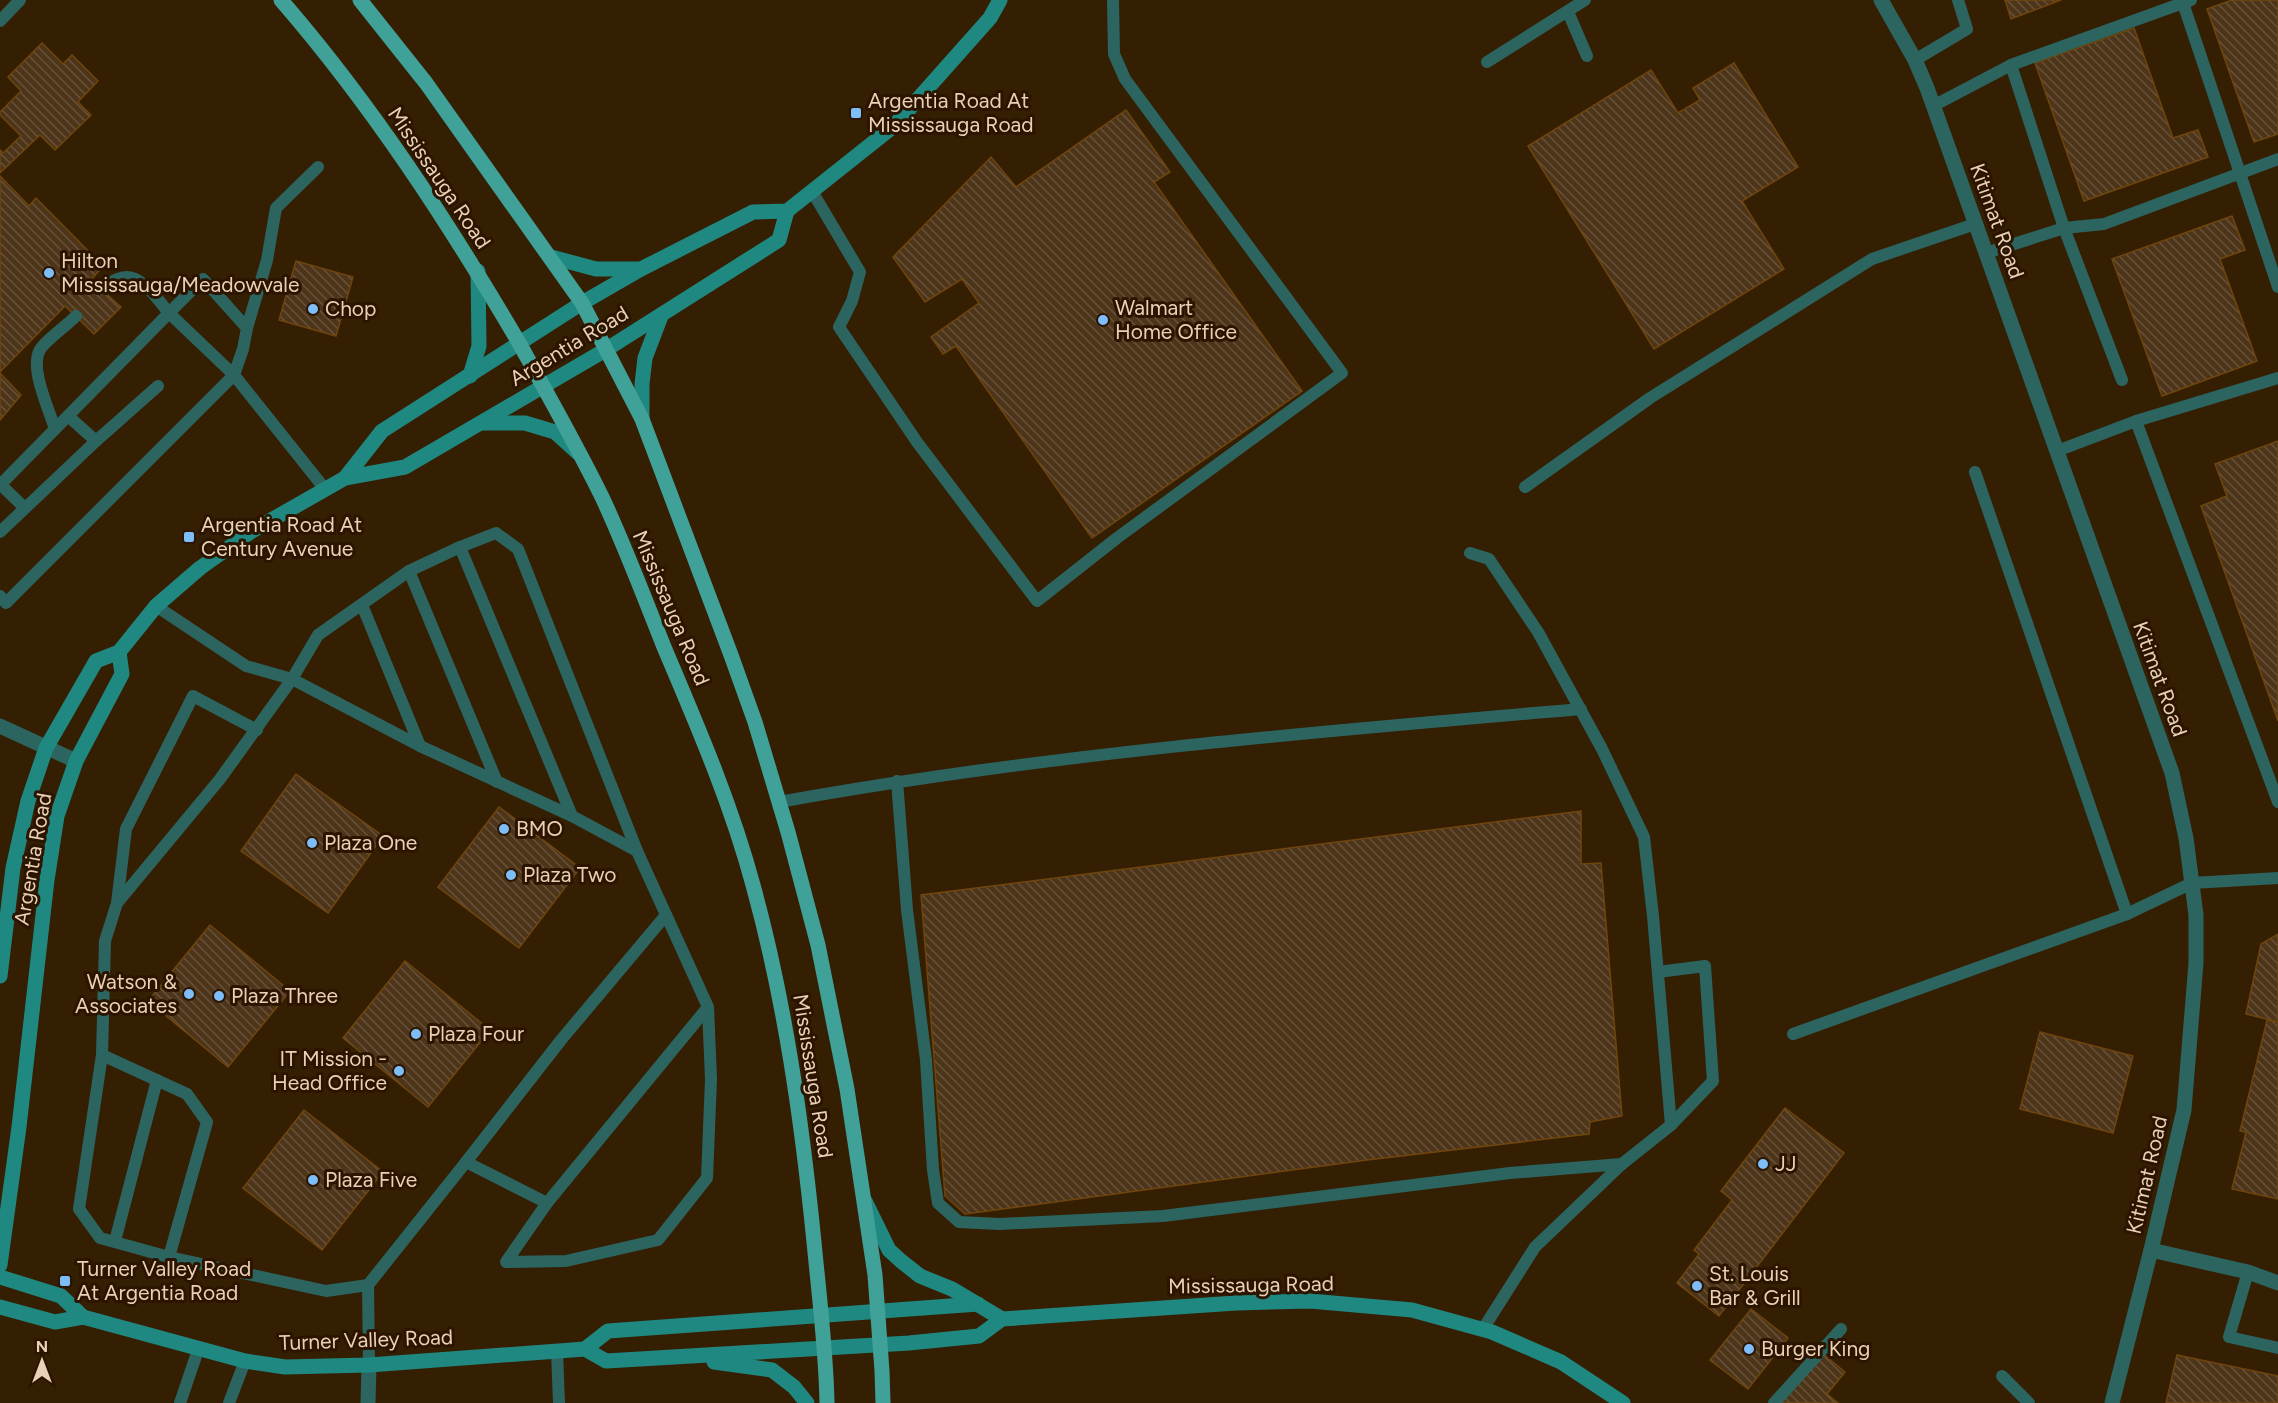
<svg xmlns="http://www.w3.org/2000/svg" width="2278" height="1403" font-family="Figtree,sans-serif">
  <style>
    .building { fill: url(#building-back-hatch); stroke: #70450c; stroke-width: 1.5 }
    .lines { fill: none; stroke-linecap: round; stroke-linejoin: round }
    .lane { stroke: #2c6560; stroke-width: 12 }
    .street { stroke: #2c6560; stroke-width: 15 }
    .secondary { stroke: #1f8981; stroke-width: 15 }
    .primary { stroke: #3fa198; stroke-width: 15 }
    .poi-dot { fill: #7dbef9; stroke: #2b1500; stroke-width: 2 }
    .labels { text-anchor: middle; stroke-width: 6; stroke-linejoin: round; paint-order: stroke }
    .poi-label { font-size: 21px; fill: #e9d0b6; stroke: #2b1500; text-anchor: start }
    .street-label { font-size: 21px; fill: #e9d0b6; stroke: #2b1500 }
  </style>
  <defs>
    <pattern id="building-back-hatch" width="6" height="6" patternUnits="userSpaceOnUse" patternTransform="scale(1.5)"><rect width="6" height="6" fill="#4d351a"/><path d="M-1 5l2 2M0 0l6 6M5-1l2 2" fill="none" stroke="#675139"/></pattern>
  </defs>
  <rect width="100%" height="100%" fill="#351f03"/>
  <g class="building">
    <polygon points="2005,0 2061,0 2011,19"/>
    <polygon points="2232,0 2278,0 2278,134 2254,142 2207,9"/>
    <polygon points="2134,28 2173,138 2198,130 2208,157 2084,201 2035,63"/>
    <polygon points="42,43 63,64 72,55 98,81 78,102 91,115 55,150 40,135 0,173 0,150 3,153 21,136 0,115 0,112 21,91 8,77"/>
    <polygon points="1734,63 1798,167 1742,201 1784,269 1654,349 1528,146 1651,70 1678,113 1700,100 1693,88"/>
    <polygon points="1126,110 1170,172 1154,182 1302,391 1092,538 956,346 943,354 931,337 979,303 962,279 925,302 893,257 991,157 1016,187"/>
    <polygon points="0,176 29,206 36,198 103,266 91,280 121,307 94,334 65,306 0,372"/>
    <polygon points="2232,216 2245,250 2220,259 2257,361 2162,396 2112,259"/>
    <polygon points="296,261 353,277 336,336 279,320"/>
    <polygon points="0,373 21,395 0,420"/>
    <polygon points="2278,441 2278,721 2201,506 2227,496 2215,464"/>
    <polygon points="296,774 383,836 328,913 241,851"/>
    <polygon points="499,807 580,868 519,948 438,887"/>
    <polygon points="1581,811 1581,864 1601,863 1622,1116 1590,1122 1589,1134 1367,1160 965,1214 945,1196 921,895"/>
    <polygon points="210,925 290,991 228,1067 148,1001"/>
    <polygon points="2278,934 2278,1022 2246,1014 2261,944"/>
    <polygon points="405,961 490,1030 428,1107 343,1038"/>
    <polygon points="2267,1020 2278,1022 2278,1199 2232,1189 2246,1132 2240,1131"/>
    <polygon points="2040,1032 2133,1056 2113,1133 2020,1109"/>
    <polygon points="1785,1108 1844,1153 1719,1316 1677,1283 1699,1254 1694,1250 1732,1200 1721,1191"/>
    <polygon points="304,1110 383,1172 322,1250 243,1188"/>
    <polygon points="1751,1309 1788,1338 1748,1389 1710,1360"/>
    <polygon points="1822,1353 1845,1372 1827,1394 1838,1403 1781,1403"/>
    <polygon points="2177,1355 2278,1376 2278,1403 2166,1403"/>
  </g>
  <g class="lines">
    <g class="lane">
      <polyline points="2183,3 2278,287"/>
      <polyline points="1568,12 1587,56"/>
      <polyline points="0,21 20,0"/>
      <polyline points="1915,60 1967,29 1958,0"/>
      <polyline points="1487,62 1585,0"/>
      <polyline points="2011,65 2191,0"/>
      <polyline points="1933,106 2011,65 2064,228 2122,380"/>
      <polyline points="813,193 860,272 852,301 839,327 917,442 1037,601 1117,538 1342,373 1125,79 1114,54 1113,0"/>
      <polyline points="1986,253 2064,228 2104,224 2278,159"/>
      <polyline points="247,328 267,260 276,208 318,167"/>
      <polyline points="68,416 96,441"/>
      <polyline points="2136,421 2278,802"/>
      <path d="M55,429c-6,-20 -27,-63 -14,-81 9,-11 24,-21 35,-32"/>
      <polyline points="2057,451 2136,421 2278,378"/>
      <polyline points="1975,472 2127,914"/>
      <path d="M0,485l169,-172 65,62 9,-26 4,-21 -44,-49 -34,34c-12,-14 -30,-44 -51,-34 -6,2 -11,7 -16,10"/>
      <polyline points="1,485 25,508"/>
      <polyline points="1525,487 1650,398 1872,259 1975,224"/>
      <polyline points="0,532 96,441 158,386"/>
      <polyline points="460,547 572,816"/>
      <polyline points="1470,553 1489,559 1538,632 1602,749 1644,837 1653,916 1671,1125 1622,1164 1535,1247 1483,1329"/>
      <polyline points="409,571 497,782"/>
      <polyline points="0,596 6,603 234,375 325,489"/>
      <polyline points="362,605 420,746"/>
      <polyline points="156,606 246,666 292,679 420,746 572,816 637,851 708,1007 711,1079 707,1178 658,1240 566,1261 506,1262 547,1203 708,1007"/>
      <polyline points="257,730 193,696 126,829 117,903 105,941 102,1055 79,1209 100,1238 169,1257 326,1291 368,1285 466,1162 547,1203"/>
      <polyline points="897,781 907,910 926,1060 933,1170 938,1203 959,1222 999,1224 1163,1216 1510,1173 1622,1164"/>
      <path d="M779,802c265,-48 534,-70 802,-93"/>
      <polyline points="118,902 220,779 292,679 318,635 409,571 460,547 496,533 518,549 637,851"/>
      <polyline points="1658,972 1705,966 1713,1081 1671,1125"/>
      <polyline points="1793,1034 2127,914 2192,883 2278,878"/>
      <polyline points="102,1055 187,1094 207,1122 169,1257"/>
      <polyline points="466,1162 561,1040 666,915"/>
      <polyline points="115,1241 157,1080"/>
      <polyline points="2248,1272 2229,1337 2278,1348"/>
      <polyline points="368,1285 369,1365"/>
      <polyline points="557,1351 559,1403"/>
      <polyline points="2002,1376 2029,1403"/>
      <polyline points="180,1403 198,1350"/>
      <polyline points="229,1403 245,1361"/>
      <polyline points="1774,1403 1841,1329"/>
    </g>
    <g class="street">
      <polyline points="1881,0 1915,60 1927,88 2172,773 2186,838 2196,915 2196,963 2184,1110 2151,1250 2112,1403"/>
      <polyline points="0,726 76,761"/>
      <polyline points="2151,1250 2248,1272 2278,1283"/>
      <polyline points="368,1403 369,1365"/>
    </g>
    <g class="secondary">
      <polyline points="551,257 596,269 638,269"/>
      <polyline points="470,376 479,346 478,271"/>
      <polyline points="642,419 642,384 645,358 661,316"/>
      <polyline points="483,423 525,423 555,432 578,453"/>
      <polyline points="345,478 382,431 582,303 641,269 753,212 787,211 894,126 990,18 1000,0"/>
      <polyline points="0,976 13,868 28,801 46,748 96,661 119,652 156,606 200,568 252,531 345,478 405,467 607,349 779,240 787,211"/>
      <polyline points="865,1201 889,1250 901,1261 920,1276 952,1289 1002,1319"/>
      <polyline points="0,1265 19,1127 47,880 57,816 76,761 122,674 119,652"/>
      <polyline points="0,1277 61,1296 83,1317"/>
      <polyline points="0,1307 55,1322 83,1317 245,1361 285,1367 369,1365 585,1349 606,1361 909,1343 979,1336 1002,1319 1236,1303 1310,1301 1412,1310 1492,1332 1561,1362 1623,1403"/>
      <polyline points="585,1349 608,1331 978,1304"/>
      <polyline points="714,1362 772,1370 794,1387 807,1403"/>
    </g>
    <g class="primary">
      <path d="M281,0c91,105 167,222 237,341 29,52 58,103 84,156 23,49 42,100 62,150 33,78 67,156 89,238 32,116 49,237 61,357 5,53 12,107 13,161"/>
      <polyline points="360,0 426,83 582,303 642,419 731,655 755,722 788,832 818,945 847,1089 875,1275 882,1371 883,1403"/>
    </g>
  </g>
  <g class="poi-dot">
    <rect x="850" y="107" width="12" height="12" rx="3"/>
    <circle cx="49" cy="273" r="6"/>
    <circle cx="313" cy="309" r="6"/>
    <circle cx="1103" cy="320" r="6"/>
    <rect x="183" y="531" width="12" height="12" rx="3"/>
    <circle cx="504" cy="829" r="6"/>
    <circle cx="312" cy="843" r="6"/>
    <circle cx="511" cy="875" r="6"/>
    <circle cx="189" cy="994" r="6"/>
    <circle cx="219" cy="996" r="6"/>
    <circle cx="416" cy="1034" r="6"/>
    <circle cx="399" cy="1071" r="6"/>
    <circle cx="1763" cy="1164" r="6"/>
    <circle cx="313" cy="1180" r="6"/>
    <rect x="59" y="1275" width="12" height="12" rx="3"/>
    <circle cx="1697" cy="1286" r="6"/>
    <circle cx="1749" cy="1349" r="6"/>
  </g>
  <g class="labels">
    <g class="poi-label">
      <text x="868" y="108">Argentia Road At<tspan x="868" dy="24">Mississauga Road</tspan></text>
      <text x="61" y="268">Hilton<tspan x="61" dy="24">Mississauga/Meadowvale</tspan></text>
      <text x="1115" y="315">Walmart<tspan x="1115" dy="24">Home Office</tspan></text>
      <text x="325" y="316">Chop</text>
      <text x="201" y="532">Argentia Road At<tspan x="201" dy="24">Century Avenue</tspan></text>
      <text x="516" y="836">BMO</text>
      <text x="324" y="850">Plaza One</text>
      <text x="523" y="882">Plaza Two</text>
      <text x="177" y="989" text-anchor="end">Watson &amp;<tspan x="177" dy="24">Associates</tspan></text>
      <text x="231" y="1003">Plaza Three</text>
      <text x="428" y="1041">Plaza Four</text>
      <text x="387" y="1066" text-anchor="end">IT Mission -<tspan x="387" dy="24">Head Office</tspan></text>
      <text x="1775" y="1171">JJ</text>
      <text x="325" y="1187">Plaza Five</text>
      <text x="77" y="1276">Turner Valley Road<tspan x="77" dy="24">At Argentia Road</tspan></text>
      <text x="1709" y="1281">St. Louis<tspan x="1709" dy="24">Bar &amp; Grill</tspan></text>
      <text x="1761" y="1356">Burger King</text>
    </g>
    <g class="street-label">
      <text transform="translate(439 178) rotate(56)" y="7">Mississauga Road</text>
      <text transform="translate(1997 221) rotate(70)" y="7">Kitimat Road</text>
      <text transform="translate(569 346) rotate(-31)" y="7">Argentia Road</text>
      <text transform="translate(671 608) rotate(67)" y="7">Mississauga Road</text>
      <text transform="translate(2160 679) rotate(70)" y="7">Kitimat Road</text>
      <text transform="translate(33 859) rotate(-80)" y="7">Argentia Road</text>
      <text transform="translate(813 1076) rotate(81)" y="7">Mississauga Road</text>
      <text transform="translate(2147 1175) rotate(-77)" y="7">Kitimat Road</text>
      <text transform="translate(1251 1285) rotate(-1)" y="7">Mississauga Road</text>
      <text transform="translate(366 1340) rotate(-2)" y="7">Turner Valley Road</text>
    </g>
  </g>
  <g transform="translate(42 1361)" stroke="#2b1500" stroke-width="4.5" paint-order="stroke">
  <path d="M0-4.5L10 22L0 15L-10 22Z" fill="#e9d0b6"/>
  <text y="-9" font-size="16" font-weight="bold" text-anchor="middle" fill="#e9d0b6">N</text>
  </g>
</svg>
